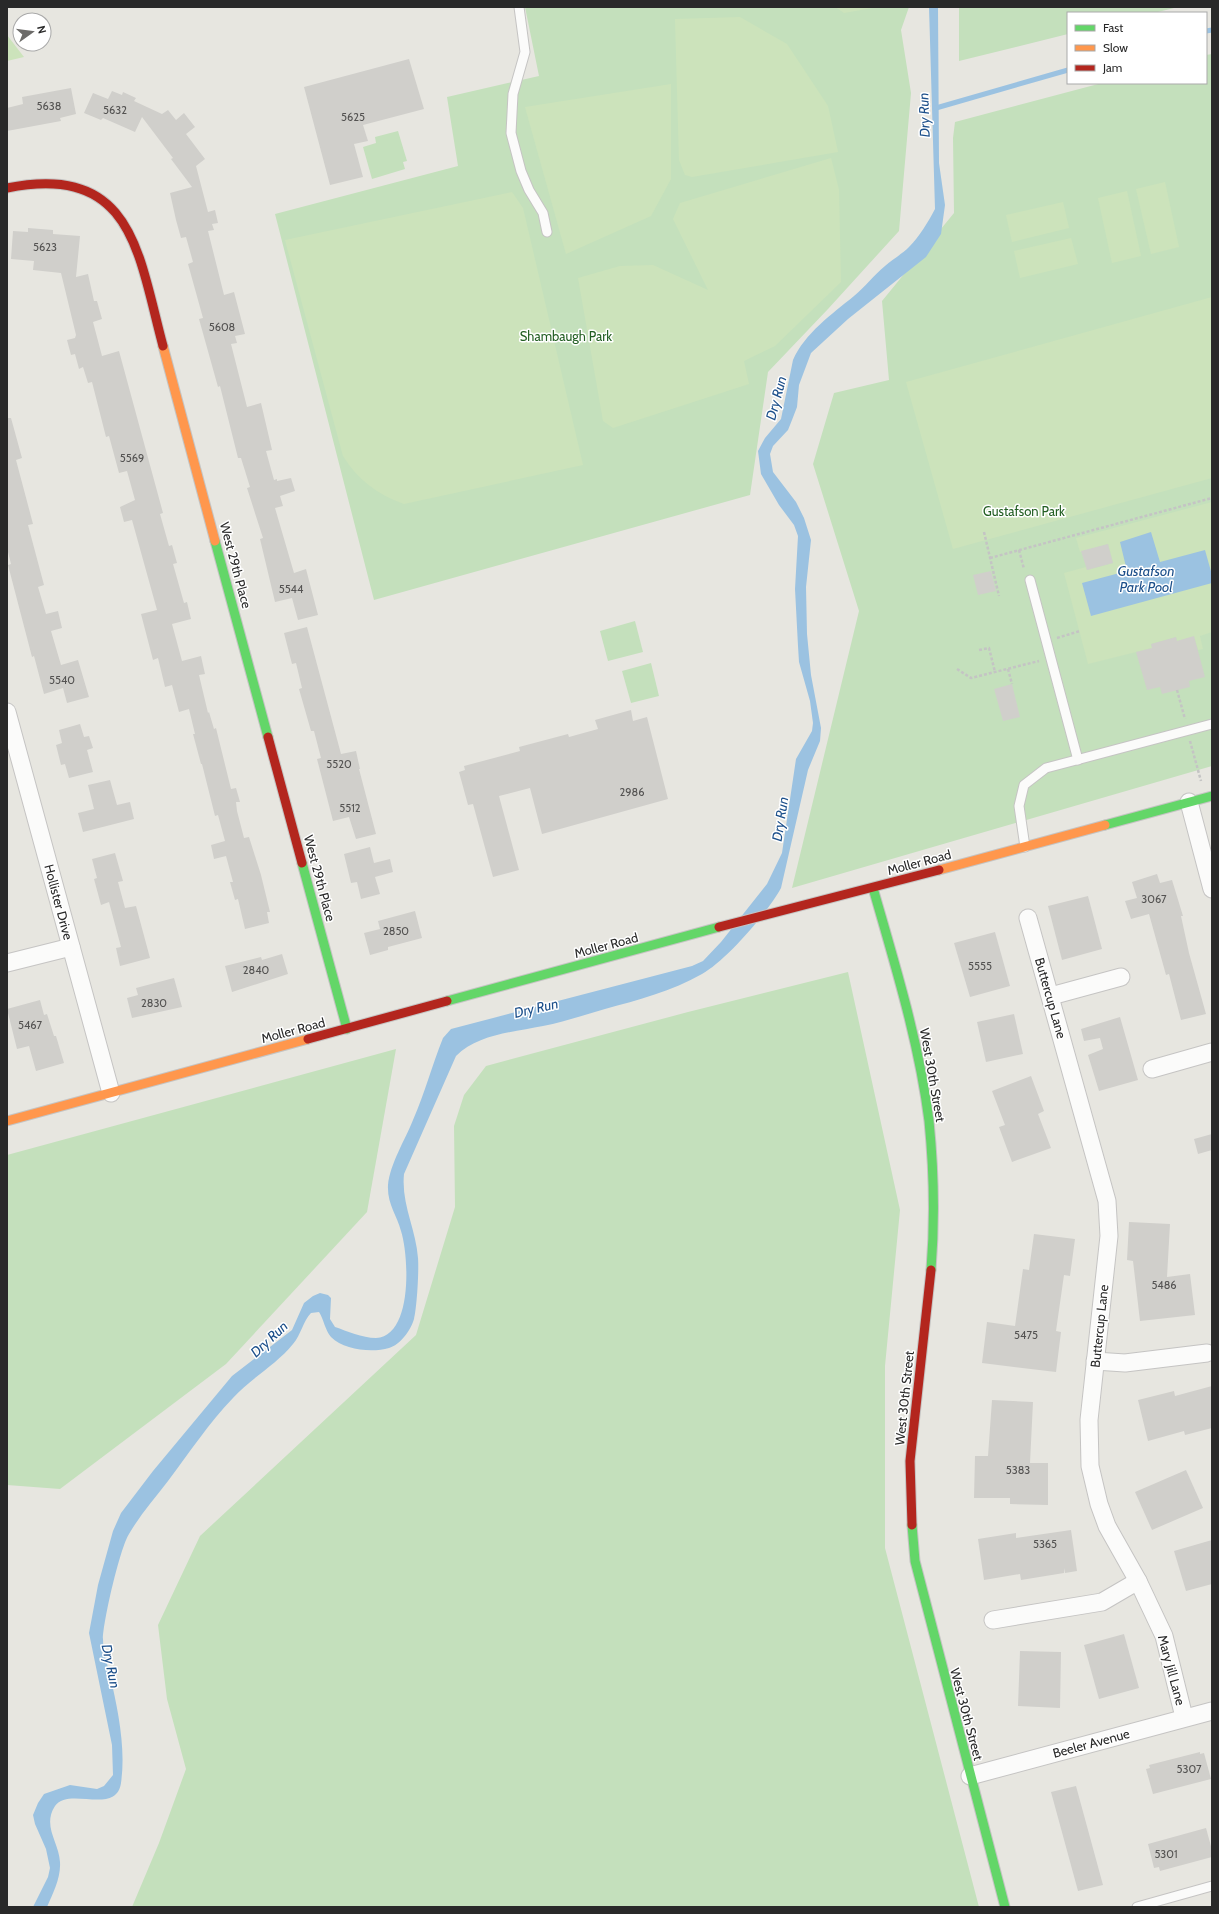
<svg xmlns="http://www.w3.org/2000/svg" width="1219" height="1914" font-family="Cabin,sans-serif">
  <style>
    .green { fill: #c4e0bc }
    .pitch { fill: #cce3bb }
    .water { fill: #9bc2e1 }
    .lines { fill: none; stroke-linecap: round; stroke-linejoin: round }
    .stream { stroke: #9bc2e1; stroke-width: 5 }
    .building { fill: #d0cfcb }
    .lane-casing { stroke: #c5c4c3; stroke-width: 11 }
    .street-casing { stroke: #c5c4c3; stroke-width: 19 }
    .fast-casing { stroke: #c5c4c3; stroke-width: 11 }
    .slow-casing { stroke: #c5c4c3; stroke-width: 11 }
    .jam-casing { stroke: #c5c4c3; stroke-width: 11 }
    .path { stroke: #c4c4c4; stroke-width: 2.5; stroke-dasharray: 3 2; stroke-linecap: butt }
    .lane { stroke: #fbfbfa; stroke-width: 9 }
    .street { stroke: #fbfbfa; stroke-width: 17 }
    .fast { stroke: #63d668; stroke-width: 9 }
    .slow { stroke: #ff974d; stroke-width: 9 }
    .jam { stroke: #b3261e; stroke-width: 9 }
    .labels { text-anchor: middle; stroke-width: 3; stroke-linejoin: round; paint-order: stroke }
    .number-label { font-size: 11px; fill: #545352 }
    .park-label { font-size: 13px; fill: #225e22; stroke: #fff }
    .street-label { font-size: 13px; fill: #292929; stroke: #fff }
    .water-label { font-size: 14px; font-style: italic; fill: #1c4f8a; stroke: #fff }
  </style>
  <rect width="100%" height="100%" fill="#e7e6e0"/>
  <g class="green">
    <polygon points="525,7 909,7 901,30 911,93 899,231 828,309 768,372 750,495 374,600 275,214 458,166 447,97 539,76"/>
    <polygon points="959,7 1178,7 1154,13 1068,13 1068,34 959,61"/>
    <polygon points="1212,54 1212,766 792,888 859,611 813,464 834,393 889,380 882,301 954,213 953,138 955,122 1102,83 1206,83 1206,55"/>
    <polygon points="398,131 407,161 403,162 405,169 372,179 363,147 376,143 375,137"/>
    <polygon points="635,621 643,652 608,661 600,631"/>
    <polygon points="651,663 659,696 631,703 622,671"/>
    <polygon points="848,972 900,1210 885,1366 885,1548 979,1907 132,1907 159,1843 186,1769 167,1699 158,1625 200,1536 416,1335 455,1207 454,1126 464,1095 486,1066 688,1012"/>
    <polygon points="396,1049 367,1212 226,1364 60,1489 7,1485 7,1155"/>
  </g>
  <g class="pitch">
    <polygon points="835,7 878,7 844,13"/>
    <polygon points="740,17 787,44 828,106 838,152 692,177 685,175 679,160 675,19"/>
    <polygon points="7,35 24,57 7,61"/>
    <polygon points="671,84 671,179 651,216 566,254 525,107"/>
    <polygon points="831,158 839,190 841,282 775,346 744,361 749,384 613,428 603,421 578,278 620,266 653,265 708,290 673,219 680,203"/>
    <polygon points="1165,182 1179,247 1151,254 1136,189"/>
    <polygon points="1127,191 1141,256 1112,263 1098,198"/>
    <path d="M512,192l11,16 60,257 -179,39c-26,-9 -47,-25 -61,-48l-58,-216z"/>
    <polygon points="1063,202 1069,228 1012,242 1006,215"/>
    <polygon points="1071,238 1078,264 1020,278 1014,251"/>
    <polygon points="1212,297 1212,478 953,549 906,382"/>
    <polygon points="1212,502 1212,632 1200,636 1203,649 1198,650 1194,637 1177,641 1176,637 1151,644 1152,648 1088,664 1064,573 1086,567 1087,570 1113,563 1108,544 1080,552 1076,538"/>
  </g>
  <g class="water">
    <path d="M929,7h9l1,156 6,42 -4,29 -15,23 -78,62 -37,34 -12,32 -2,22 -5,13 -4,10 -15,16 -3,8 3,18 23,30 8,16 7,22 -5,47 1,47 4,41 10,53 -1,13 -12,29 -27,118c-13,24 -55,73 -79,86 -30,17 -64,26 -97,35 -21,6 -41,13 -62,17 -29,6 -65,8 -87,30l-52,118c-3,30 12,55 14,84 1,12 -1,49 -4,61 -3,11 -14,26 -25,29 -17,5 -45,2 -58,-11 -6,-7 -7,-17 -12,-25l-8,1c-8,8 -10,22 -18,31 -17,21 -42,34 -60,54 -24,25 -44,55 -65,83 -13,17 -28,34 -39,53 -9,14 -26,88 -26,105 0,13 4,24 7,36 8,35 16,73 11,108 -5,33 -52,3 -66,23 -13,20 4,36 5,56 1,16 -7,31 -13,45h-14l15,-30 2,-9 -4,-19 -11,-25 -2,-9 5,-12 6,-9 26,-9 27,4 7,-3 9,-11 -1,-30 -23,-112 9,-48 15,-54 8,-18 32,-42 79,-95 60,-46 12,-27 9,-7 7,-3 8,2 3,3 -1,21 5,8c12,4 27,11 41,11 37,-2 33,-82 25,-107 -4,-16 -14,-27 -13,-46 2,-21 17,-45 25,-65 12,-27 19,-55 30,-82l8,-9 241,-63 11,-5 18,-19 46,-58 15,-31 14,-94 16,-28 1,-8 -3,-22 -11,-39 -1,-16 -3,-57 3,-53 -4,-11 -15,-20 -18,-31 -3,-23 7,-13 16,-19 12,-59c12,-27 39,-46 61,-64 11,-9 20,-21 31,-30 8,-7 17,-12 24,-19 11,-11 19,-25 26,-38z"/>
    <polygon points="1151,532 1160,562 1205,550 1212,575 1212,583 1091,616 1082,583 1127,571 1120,542"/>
  </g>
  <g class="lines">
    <g class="stream">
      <polyline points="1206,31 1212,30"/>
      <polyline points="936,108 1068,70"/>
    </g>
  </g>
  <g class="building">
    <polygon points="409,59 424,109 363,125 368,141 354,144 363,177 330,185 304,87"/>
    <polygon points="71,88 76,114 60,118 61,121 7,131 7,108 23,104 22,97"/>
    <polygon points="112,91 122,95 123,92 136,98 134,101 162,114 168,110 176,120 184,113 195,127 186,134 205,159 196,166 208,212 215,210 218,223 212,224 214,230 208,231 224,295 234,292 245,334 235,336 237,343 231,344 247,407 261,403 272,450 266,451 274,480 277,479 277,481 291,478 295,491 280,496 283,506 275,508 294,573 306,569 318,615 298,620 292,598 275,602 260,539 263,538 247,488 250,487 241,458 238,458 220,386 218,387 199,319 203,318 188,264 193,262 186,237 181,238 176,220 170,193 192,187 171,159 173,158 142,117 135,132 103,118 101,120 84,113 93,93 108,99"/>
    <polygon points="28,228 53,230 53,234 80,236 76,277 88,274 94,301 97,301 102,319 93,322 102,356 119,351 163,513 160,514 169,546 172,545 177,563 173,564 184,603 187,602 191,619 172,624 182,661 201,656 205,674 199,675 208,713 209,712 214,729 216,728 231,789 236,788 240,802 236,802 237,811 244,838 249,837 261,875 270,912 267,912 269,923 245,929 238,899 235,900 230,882 233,882 226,856 214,859 211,845 225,841 218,815 215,816 202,764 201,764 193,734 195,734 189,709 179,712 172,685 165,687 158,658 153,660 141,614 157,610 132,520 124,522 120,507 135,500 127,471 119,473 109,436 106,437 92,382 88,383 83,367 79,369 75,354 71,355 67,340 75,338 76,335 61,273 33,270 34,261 11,259 13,231 28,232"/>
    <polygon points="7,418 11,418 22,458 16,460 33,524 28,525 44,585 38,587 46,614 58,611 62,628 51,631 61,665 78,660 89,697 67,703 63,688 44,694 34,656 32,657 8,565 11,564 7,548"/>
    <polygon points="1108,544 1113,563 1087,570 1081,551"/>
    <polygon points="991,571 996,591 978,595 973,575"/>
    <polygon points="307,627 341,754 356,751 360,769 359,769 376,834 356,839 349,817 333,821 317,759 321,758 314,731 311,731 299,689 302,688 296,663 292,664 284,633"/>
    <polygon points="1194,636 1205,677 1189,681 1190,687 1162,694 1160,687 1147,690 1136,652 1152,648 1151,644 1176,637 1177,641"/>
    <polygon points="1012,684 1020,717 1003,721 994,689"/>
    <polygon points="631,710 633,721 647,717 668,799 542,834 530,788 499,796 519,870 493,877 473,804 468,805 459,772 465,770 464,766 520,751 519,747 568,734 569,737 598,729 595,720"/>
    <polygon points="80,724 84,737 89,736 93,748 87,750 93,772 69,778 65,764 61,765 56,745 62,743 59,730"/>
    <polygon points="110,780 117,805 130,802 134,819 83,832 78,813 94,809 88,785"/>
    <polygon points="370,847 374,863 390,859 393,872 375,877 380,894 361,899 357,882 351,883 344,854"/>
    <polygon points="115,853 123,881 118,882 125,908 136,906 150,958 120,966 116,948 121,947 109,902 101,905 94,879 97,878 92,859"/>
    <polygon points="1157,874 1160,883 1172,880 1183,916 1181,916 1189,953 1206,1014 1181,1020 1169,974 1166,975 1149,914 1131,919 1125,901 1137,898 1132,882"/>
    <polygon points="1088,896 1102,949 1062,960 1048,906"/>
    <polygon points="415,911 422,938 388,947 388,950 370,955 364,933 380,929 378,921"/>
    <polygon points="995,932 1010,986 970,997 954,943"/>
    <polygon points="282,954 288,974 232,992 225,966 261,957 262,960"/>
    <polygon points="174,978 182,1007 132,1018 127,998 138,995 136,988"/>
    <polygon points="40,1000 44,1015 47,1014 54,1036 56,1036 64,1063 36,1071 29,1046 17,1049 7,1009"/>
    <polygon points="1014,1014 1023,1054 986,1062 977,1022"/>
    <polygon points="1120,1017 1138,1080 1099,1091 1088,1055 1103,1049 1100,1038 1084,1041 1081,1029"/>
    <polygon points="1031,1076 1044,1111 1038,1114 1051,1148 1012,1162 999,1127 1005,1125 992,1091"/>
    <polygon points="1212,1134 1212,1150 1198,1154 1194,1139"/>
    <polygon points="1129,1222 1170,1224 1167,1277 1190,1274 1195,1315 1140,1321 1133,1261 1127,1260"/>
    <polygon points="1034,1234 1075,1239 1070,1276 1064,1275 1056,1331 1061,1332 1056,1372 982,1363 987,1322 1015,1326 1023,1269 1029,1270"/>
    <polygon points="1212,1386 1212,1428 1185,1435 1184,1431 1148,1441 1138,1400 1174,1391 1175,1396"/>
    <polygon points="992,1400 1033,1402 1030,1463 1048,1463 1048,1505 1010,1504 1010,1498 974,1498 975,1456 988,1456"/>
    <polygon points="1186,1470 1203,1508 1152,1530 1135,1492"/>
    <polygon points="1071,1530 1077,1571 1065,1573 1064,1568 1064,1573 1021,1580 1020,1574 984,1580 978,1539 1016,1533 1016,1538"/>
    <polygon points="1212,1540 1212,1584 1186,1591 1174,1551"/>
    <polygon points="1124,1634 1139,1688 1099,1699 1084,1645"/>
    <polygon points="1020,1651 1061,1652 1060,1708 1018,1706"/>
    <polygon points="1200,1752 1200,1754 1204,1753 1211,1779 1153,1794 1146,1769 1150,1768 1149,1765"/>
    <polygon points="1076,1786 1103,1885 1078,1891 1051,1792"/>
    <polygon points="1206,1828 1212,1850 1212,1857 1160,1871 1159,1867 1154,1868 1148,1844"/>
  </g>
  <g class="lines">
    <g class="lane-casing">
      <g id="lane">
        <polyline points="519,7 525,52 513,94 511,133 521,171 529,190 543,213 547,232"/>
        <polyline points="1030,580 1078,760"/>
        <polyline points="1025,847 1019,806 1024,785 1046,768 1212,724"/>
        <polyline points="1137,1907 1212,1886"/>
      </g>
    </g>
    <g class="street-casing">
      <g id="street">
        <polyline points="7,712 111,1093"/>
        <polyline points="1189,802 1212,889"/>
        <polyline points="1028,918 1107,1201 1109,1236 1089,1420 1090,1466 1099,1504 1107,1526 1138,1581 1164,1636 1184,1717"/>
        <polyline points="7,963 71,947"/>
        <polyline points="1051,996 1121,977"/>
        <polyline points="1152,1069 1212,1052"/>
        <polyline points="1095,1361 1125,1363 1207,1353"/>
        <polyline points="993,1620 1102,1602 1138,1581"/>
        <polyline points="970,1776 1212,1711"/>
      </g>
    </g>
    <g class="fast-casing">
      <g id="fast">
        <polyline points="215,541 268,737"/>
        <polyline points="1105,825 1212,796"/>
        <polyline points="302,863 347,1029"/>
        <path d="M873,888c22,77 46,154 56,233 5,50 6,99 2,149"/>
        <polyline points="447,1001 719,927"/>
        <polyline points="912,1525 915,1561 1005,1907"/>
      </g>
    </g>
    <g class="slow-casing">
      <g id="slow">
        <polyline points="163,346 215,541"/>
        <polyline points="939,870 1105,825"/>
        <polyline points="7,1121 308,1039"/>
      </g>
    </g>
    <g class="jam-casing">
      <g id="jam">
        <path d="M7,188c126,-25 131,65 156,158"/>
        <polyline points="268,737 302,863"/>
        <polyline points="719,927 939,870"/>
        <polyline points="308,1039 447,1001"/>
        <polyline points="912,1525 910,1461 931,1270"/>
      </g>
    </g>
    <g class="path">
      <polyline points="984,532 999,596"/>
      <polyline points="1019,550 1024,569"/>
      <polyline points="990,558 1212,498"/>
      <polyline points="1057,638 1080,631"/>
      <polyline points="979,650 989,648 995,672"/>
      <polyline points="957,669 971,678 1039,661"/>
      <polyline points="1008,669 1012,684"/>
      <polyline points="1177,690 1185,719"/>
      <polyline points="1190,741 1201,781"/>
    </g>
    <use href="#lane" class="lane"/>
    <use href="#street" class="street"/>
    <use href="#fast" class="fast"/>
    <use href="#slow" class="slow"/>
    <use href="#jam" class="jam"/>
  </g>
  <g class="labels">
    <g class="number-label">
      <text x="49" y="110">5638</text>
      <text x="115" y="114">5632</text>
      <text x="353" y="121">5625</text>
      <text x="45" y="251">5623</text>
      <text x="222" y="331">5608</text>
      <text x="132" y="462">5569</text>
      <text x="291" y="593">5544</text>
      <text x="62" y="684">5540</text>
      <text x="339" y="768">5520</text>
      <text x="632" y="796">2986</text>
      <text x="350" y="812">5512</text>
      <text x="1154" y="903">3067</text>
      <text x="396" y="935">2850</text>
      <text x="980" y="970">5555</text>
      <text x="256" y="974">2840</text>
      <text x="154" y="1007">2830</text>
      <text x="30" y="1029">5467</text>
      <text x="1164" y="1289">5486</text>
      <text x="1026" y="1339">5475</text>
      <text x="1018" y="1474">5383</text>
      <text x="1045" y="1548">5365</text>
      <text x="1189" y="1773">5307</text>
      <text x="1166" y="1858">5301</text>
    </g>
    <g class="park-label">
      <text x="566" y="341">Shambaugh Park</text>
      <text x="1024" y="516">Gustafson Park</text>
    </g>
    <g class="street-label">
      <text transform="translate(236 565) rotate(75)" y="5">West 29th Place</text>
      <text transform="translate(919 862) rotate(-15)" y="5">Moller Road</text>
      <text transform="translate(320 878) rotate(75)" y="5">West 29th Place</text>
      <text transform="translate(59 902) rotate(75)" y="5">Hollister Drive</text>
      <text transform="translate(606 945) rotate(-15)" y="5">Moller Road</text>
      <text transform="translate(1051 998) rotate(74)" y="5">Buttercup Lane</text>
      <text transform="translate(293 1030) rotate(-15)" y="5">Moller Road</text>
      <text transform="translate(933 1075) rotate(80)" y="5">West 30th Street</text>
      <text transform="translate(1099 1326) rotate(-84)" y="5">Buttercup Lane</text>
      <text transform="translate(904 1398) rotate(-84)" y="5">West 30th Street</text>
      <text transform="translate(1172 1670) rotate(75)" y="5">Mary Jill Lane</text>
      <text transform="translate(967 1714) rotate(75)" y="5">West 30th Street</text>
      <text transform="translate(1091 1743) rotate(-15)" y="5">Beeler Avenue</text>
    </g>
    <g class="water-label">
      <text transform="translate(924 115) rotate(-92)" y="5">Dry Run</text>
      <text transform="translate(776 398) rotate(-75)" y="5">Dry Run</text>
      <text x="1146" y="576">Gustafson<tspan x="1146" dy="16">Park Pool</tspan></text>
      <text transform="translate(780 819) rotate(-81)" y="5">Dry Run</text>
      <text transform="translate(536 1008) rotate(-13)" y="5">Dry Run</text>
      <text transform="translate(269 1339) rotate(-43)" y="5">Dry Run</text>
      <text transform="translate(111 1666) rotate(78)" y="5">Dry Run</text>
    </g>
  </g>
  <rect width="1219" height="1914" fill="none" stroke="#292929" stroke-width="16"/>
  <rect x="1067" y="12" width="140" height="72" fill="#ffffff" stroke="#a9a9a9"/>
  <rect x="1075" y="25" width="20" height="6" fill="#63d668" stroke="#a9a9a9"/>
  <text x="1103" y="32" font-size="12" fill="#292929">Fast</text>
  <rect x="1075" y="45" width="20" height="6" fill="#ff974d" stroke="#a9a9a9"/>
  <text x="1103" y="52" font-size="12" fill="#292929">Slow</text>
  <rect x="1075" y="65" width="20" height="6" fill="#b3261e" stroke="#a9a9a9"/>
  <text x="1103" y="72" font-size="12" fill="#292929">Jam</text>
  <g transform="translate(32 32) rotate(76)"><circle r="19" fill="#ffffff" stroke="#a9a9a9"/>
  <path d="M0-3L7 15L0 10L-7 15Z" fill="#6c6b69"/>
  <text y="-6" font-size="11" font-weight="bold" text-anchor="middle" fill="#292929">N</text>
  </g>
</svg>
